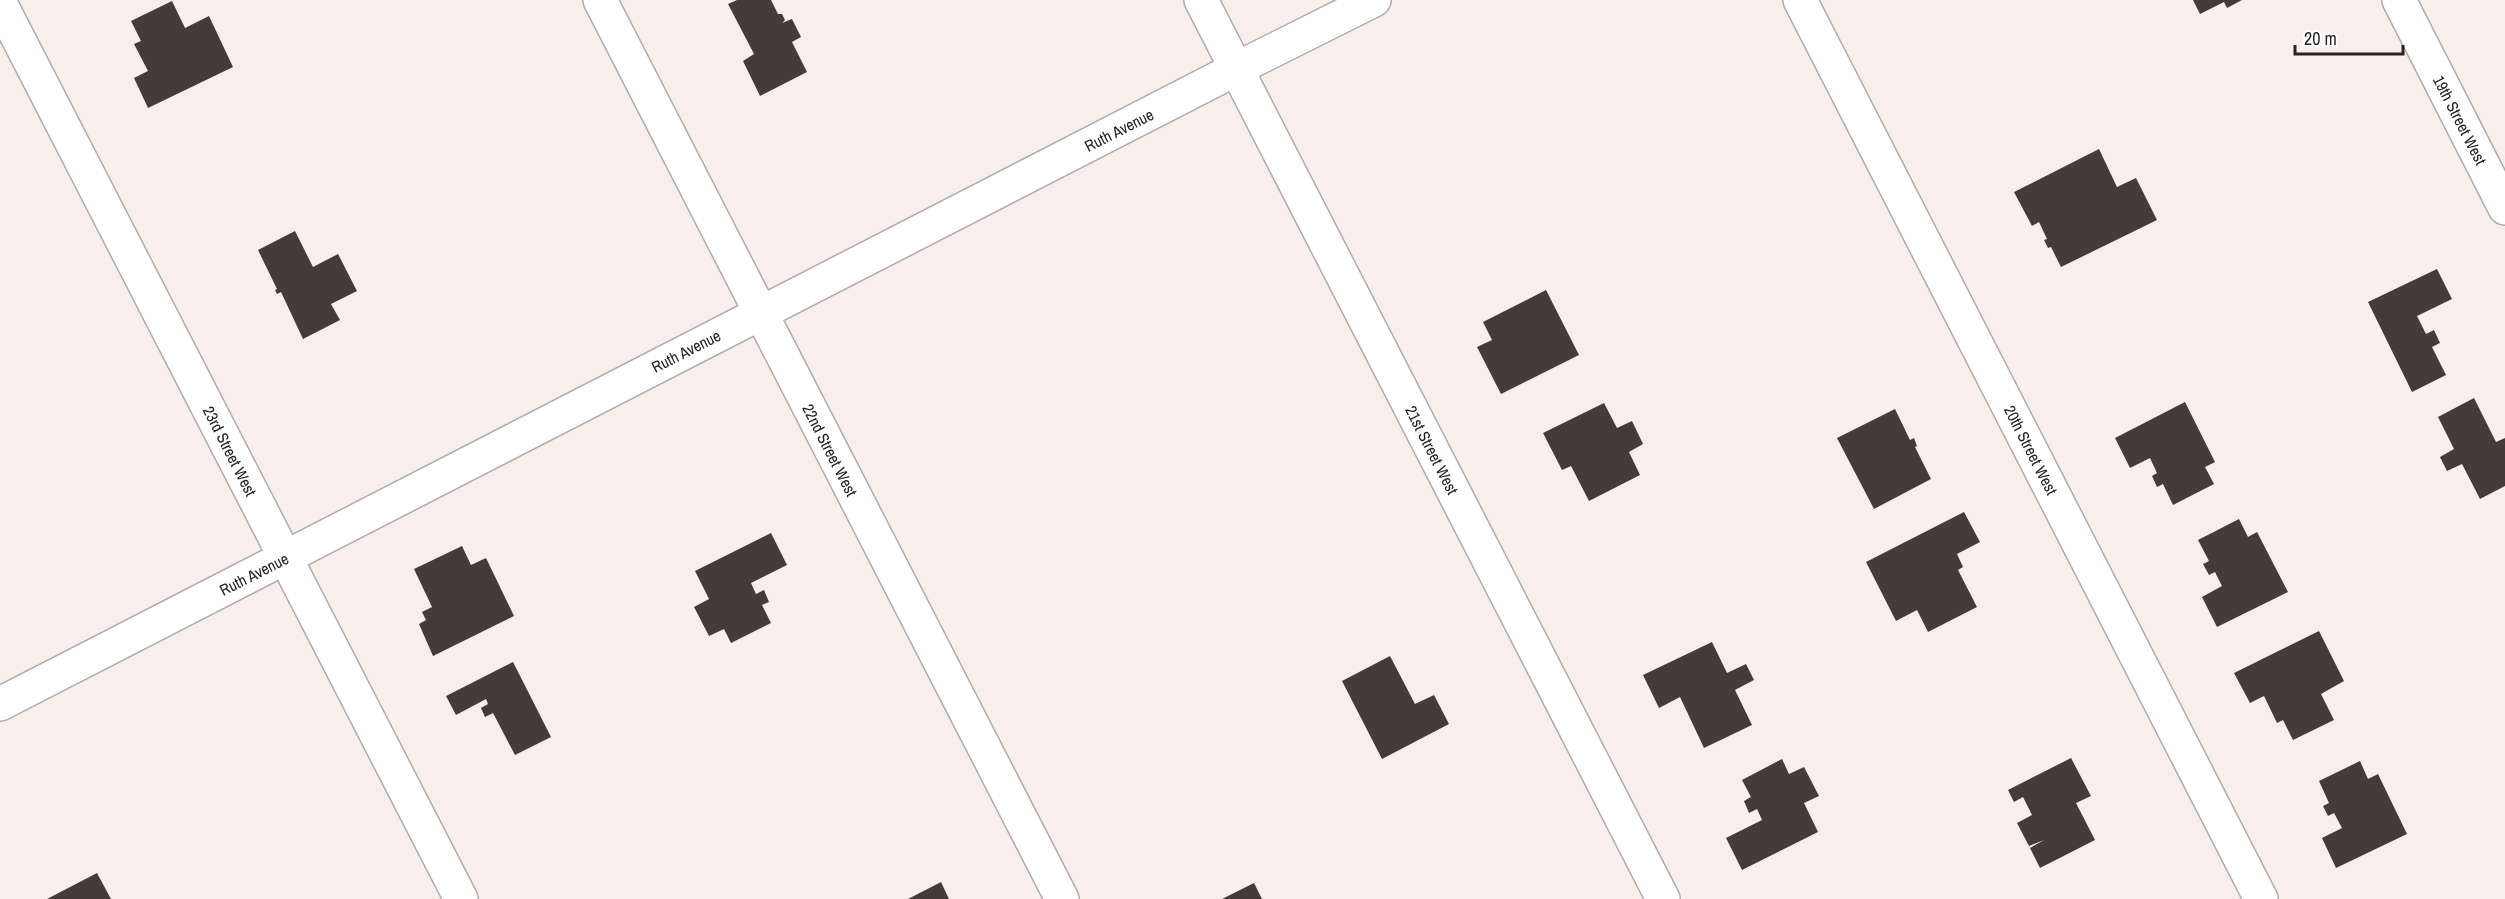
<svg xmlns="http://www.w3.org/2000/svg" width="2505" height="899" font-family="'Archivo Narrow',sans-serif">
  <style>
    .building { fill: #433c3b }
    .lines { fill: none; stroke-linecap: round; stroke-linejoin: round }
    .street-casing { stroke: #b3aba9; stroke-width: 36 }
    .street { stroke: #fff; stroke-width: 33 }
    .labels { text-anchor: middle; stroke-width: 6; stroke-linejoin: round; paint-order: stroke }
    .street-label { font-size: 16px; fill: #272423; stroke: #fefefe }
  </style>
  <rect width="100%" height="100%" fill="#f8efed"/>
  <g class="building">
    <polygon points="737,0 771,0 778,14 782,14 785,20 782,23 792,19 801,37 792,42 807,72 760,96 743,61 754,54 728,4"/>
    <polygon points="2193,0 2242,0 2227,8 2224,2 2200,14"/>
    <polygon points="172,1 185,28 209,16 233,67 148,108 134,78 148,71 134,44 141,41 131,21"/>
    <polygon points="2099,149 2117,187 2136,178 2157,220 2061,267 2051,247 2048,248 2044,240 2047,239 2039,222 2032,226 2014,192"/>
    <polygon points="295,231 313,267 338,254 357,291 331,304 340,320 303,339 281,292 277,294 275,290 277,289 258,250"/>
    <polygon points="2437,269 2452,299 2417,316 2426,334 2434,330 2440,343 2432,347 2446,375 2412,392 2368,302"/>
    <polygon points="1546,290 1579,355 1501,394 1477,347 1492,340 1483,322"/>
    <polygon points="2474,398 2496,442 2505,438 2505,486 2480,499 2462,464 2447,471 2440,457 2454,449 2438,417"/>
    <polygon points="2185,402 2215,462 2205,467 2214,484 2173,505 2163,484 2157,487 2152,476 2157,473 2150,458 2130,468 2115,438"/>
    <polygon points="1604,403 1617,428 1632,421 1643,444 1629,452 1640,475 1589,501 1571,466 1562,470 1543,433"/>
    <polygon points="1895,409 1910,440 1914,438 1917,446 1915,447 1931,479 1874,509 1837,438"/>
    <polygon points="1964,512 1980,542 1957,554 1963,567 1958,570 1977,607 1928,632 1917,610 1896,621 1866,562"/>
    <polygon points="2239,519 2248,537 2257,532 2288,592 2217,627 2202,597 2222,586 2215,572 2209,575 2203,564 2209,561 2198,540"/>
    <polygon points="771,533 787,565 751,583 756,594 764,590 769,602 762,605 771,623 731,643 724,629 709,636 694,607 709,599 695,571"/>
    <polygon points="462,546 471,565 486,558 514,616 433,656 419,624 426,620 422,612 432,607 414,569"/>
    <polygon points="2319,631 2344,681 2321,694 2334,720 2293,740 2283,720 2277,723 2264,696 2250,703 2234,673"/>
    <polygon points="1712,642 1727,673 1746,664 1754,680 1735,690 1752,725 1704,748 1680,697 1659,708 1643,675"/>
    <polygon points="1390,656 1415,704 1434,695 1449,724 1382,759 1342,681"/>
    <polygon points="513,662 551,737 515,755 493,713 485,717 481,708 488,704 486,699 456,715 446,696"/>
    <polygon points="2071,758 2091,796 2076,803 2095,840 2040,868 2030,848 2044,840 2029,846 2017,823 2032,815 2023,797 2014,802 2008,790"/>
    <polygon points="1782,759 1789,774 1804,767 1819,796 1804,803 1818,832 1742,870 1726,838 1762,820 1757,809 1749,813 1744,801 1751,797 1742,780"/>
    <polygon points="2360,761 2368,779 2378,774 2407,834 2336,868 2322,838 2342,828 2334,813 2328,816 2323,806 2329,803 2319,781"/>
    <polygon points="97,873 111,899 47,899"/>
    <polygon points="941,882 949,899 908,899"/>
    <polygon points="1254,883 1262,899 1222,899"/>
  </g>
  <g class="lines">
    <g class="street-casing">
      <g id="street">
        <polyline points="600,0 1062,899"/>
        <polyline points="1201,0 1663,899"/>
        <polyline points="1800,0 2261,899"/>
        <polyline points="2399,0 2505,208"/>
        <polyline points="0,3 461,899"/>
        <polyline points="0,704 1236,69 1374,0"/>
      </g>
    </g>
    <use href="#street" class="street"/>
  </g>
  <g class="labels">
    <g class="street-label">
      <text transform="translate(2460 120) rotate(63)" y="6">19th Street West</text>
      <text transform="translate(1119 130) rotate(-27)" y="6">Ruth Avenue</text>
      <text transform="translate(686 351) rotate(-27)" y="6">Ruth Avenue</text>
      <text transform="translate(830 450) rotate(63)" y="6">22nd Street West</text>
      <text transform="translate(1432 450) rotate(63)" y="6">21st Street West</text>
      <text transform="translate(2031 450) rotate(63)" y="6">20th Street West</text>
      <text transform="translate(230 451) rotate(63)" y="6">23rd Street West</text>
      <text transform="translate(254 574) rotate(-27)" y="6">Ruth Avenue</text>
    </g>
  </g>
  <path d="M2295 45v9h108v-9" fill="none" stroke="#272423" stroke-width="3"/>
  <text x="2304" y="45" font-size="18" fill="#272423" stroke="#fefefe" stroke-width="4.5" paint-order="stroke">20 m</text>
</svg>
